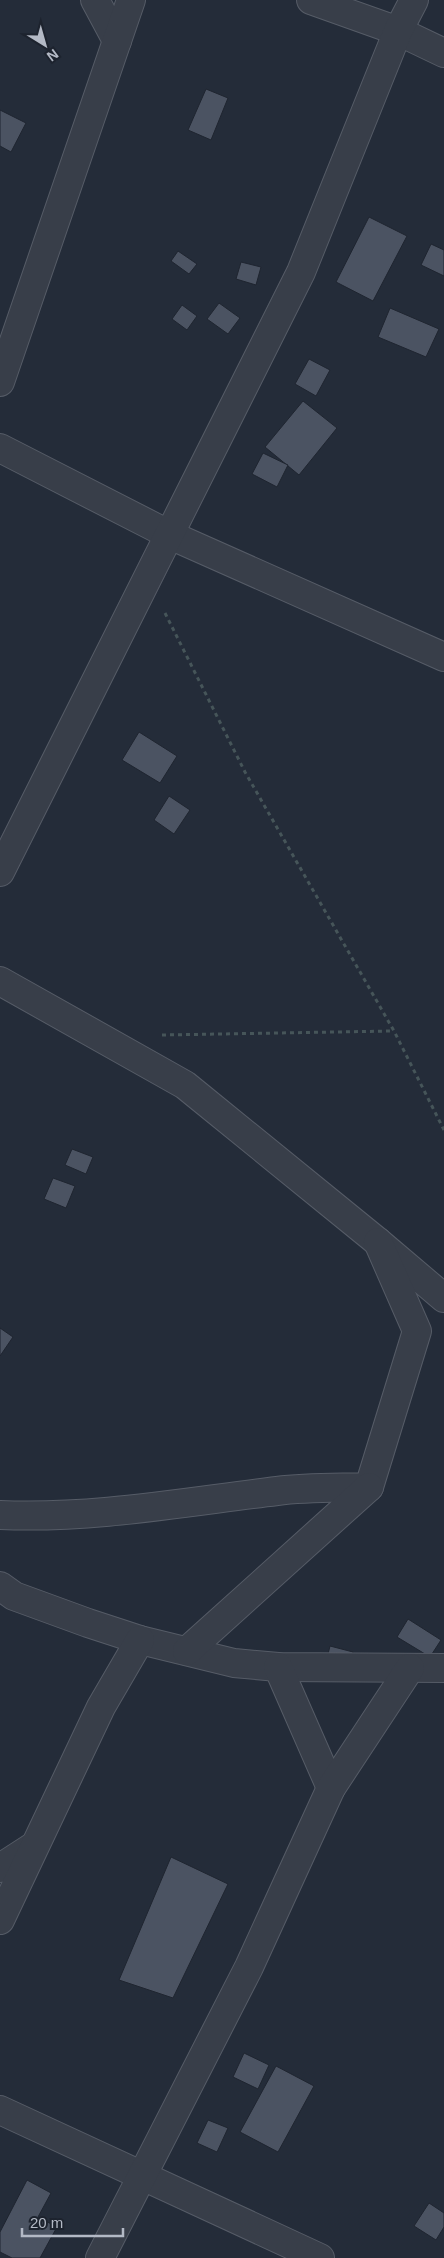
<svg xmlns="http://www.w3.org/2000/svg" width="444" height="2258" font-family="Helvetica,sans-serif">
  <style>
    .building { fill: #4b5362; stroke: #1f2530 }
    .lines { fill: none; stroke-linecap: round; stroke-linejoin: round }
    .minor-casing { stroke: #565c67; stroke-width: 30 }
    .path { stroke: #465559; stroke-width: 3; stroke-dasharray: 4 4; stroke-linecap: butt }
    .minor { stroke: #383e49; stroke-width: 28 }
  </style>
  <rect width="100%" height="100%" fill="#242c39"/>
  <g class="building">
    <polygon points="206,89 228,98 211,140 188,130"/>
    <polygon points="0,110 26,123 11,152 0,146"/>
    <polygon points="369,217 407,236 373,301 336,282"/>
    <polygon points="431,244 444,250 444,276 421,265"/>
    <polygon points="178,251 197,264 189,274 171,261"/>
    <polygon points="241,262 261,267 256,285 236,279"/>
    <polygon points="219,303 240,318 228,334 207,319"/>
    <polygon points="182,305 197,316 187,330 172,319"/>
    <polygon points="390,308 439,329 426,357 378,337"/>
    <polygon points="309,359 330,370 316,396 295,384"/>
    <polygon points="303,401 337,428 299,475 265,447"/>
    <polygon points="263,453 288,465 277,487 252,474"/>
    <polygon points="139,732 177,756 160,783 122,760"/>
    <polygon points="169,796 190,810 174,834 154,820"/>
    <polygon points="72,1149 93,1157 86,1174 65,1165"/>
    <polygon points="53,1178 75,1186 66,1208 44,1199"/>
    <polygon points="0,1328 13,1337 0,1356"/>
    <polygon points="408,1619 441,1640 430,1657 397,1637"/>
    <polygon points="330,1646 353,1652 350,1664 327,1658"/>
    <polygon points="171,1857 228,1884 173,1998 119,1980"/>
    <polygon points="244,2053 269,2065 258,2089 233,2077"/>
    <polygon points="276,2066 314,2086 278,2152 240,2132"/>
    <polygon points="208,2120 228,2128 217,2152 197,2143"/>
    <polygon points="27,2180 51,2193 38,2217 57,2227 40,2258 12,2258 0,2252 0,2232"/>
    <polygon points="429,2203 444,2213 444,2227 436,2240 414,2226"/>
  </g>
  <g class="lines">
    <g class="minor-casing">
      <g id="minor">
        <polyline points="95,0 117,41"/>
        <polyline points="311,0 398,31 444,53"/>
        <polyline points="0,382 131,0"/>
        <polyline points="0,448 170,535 444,657"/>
        <polyline points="0,872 301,272 398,31 414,0"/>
        <polyline points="0,981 185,1085 378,1242 444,1298"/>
        <path d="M0,1515c93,4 185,-13 277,-24 30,-4 61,-3 92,-4l48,-156 -39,-89"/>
        <polyline points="0,1586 14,1596 88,1623 140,1640 234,1663 278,1667 444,1668"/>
        <polyline points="187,1651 369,1487"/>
        <polyline points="278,1667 331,1788"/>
        <polyline points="0,1868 34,1846"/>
        <polyline points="0,1920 101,1707 140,1640"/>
        <polyline points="0,2110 320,2258"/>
        <polyline points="100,2258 249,1967 331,1788 410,1668"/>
      </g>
    </g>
    <g class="path">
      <polyline points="165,613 245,772 394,1031 444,1130"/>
      <polyline points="162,1035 393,1031"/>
    </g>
    <use href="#minor" class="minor"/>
  </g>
  <g transform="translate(45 45) rotate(143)" stroke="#1d232e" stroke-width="4" paint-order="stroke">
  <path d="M0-4L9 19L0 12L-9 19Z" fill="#b3b9c5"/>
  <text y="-8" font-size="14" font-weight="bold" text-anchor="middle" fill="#b3b9c5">N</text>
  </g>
  <path d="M22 2228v8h101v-8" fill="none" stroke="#b3b9c5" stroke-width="2.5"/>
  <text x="30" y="2228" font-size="15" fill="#b3b9c5" stroke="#1d232e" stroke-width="4" paint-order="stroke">20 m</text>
</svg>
